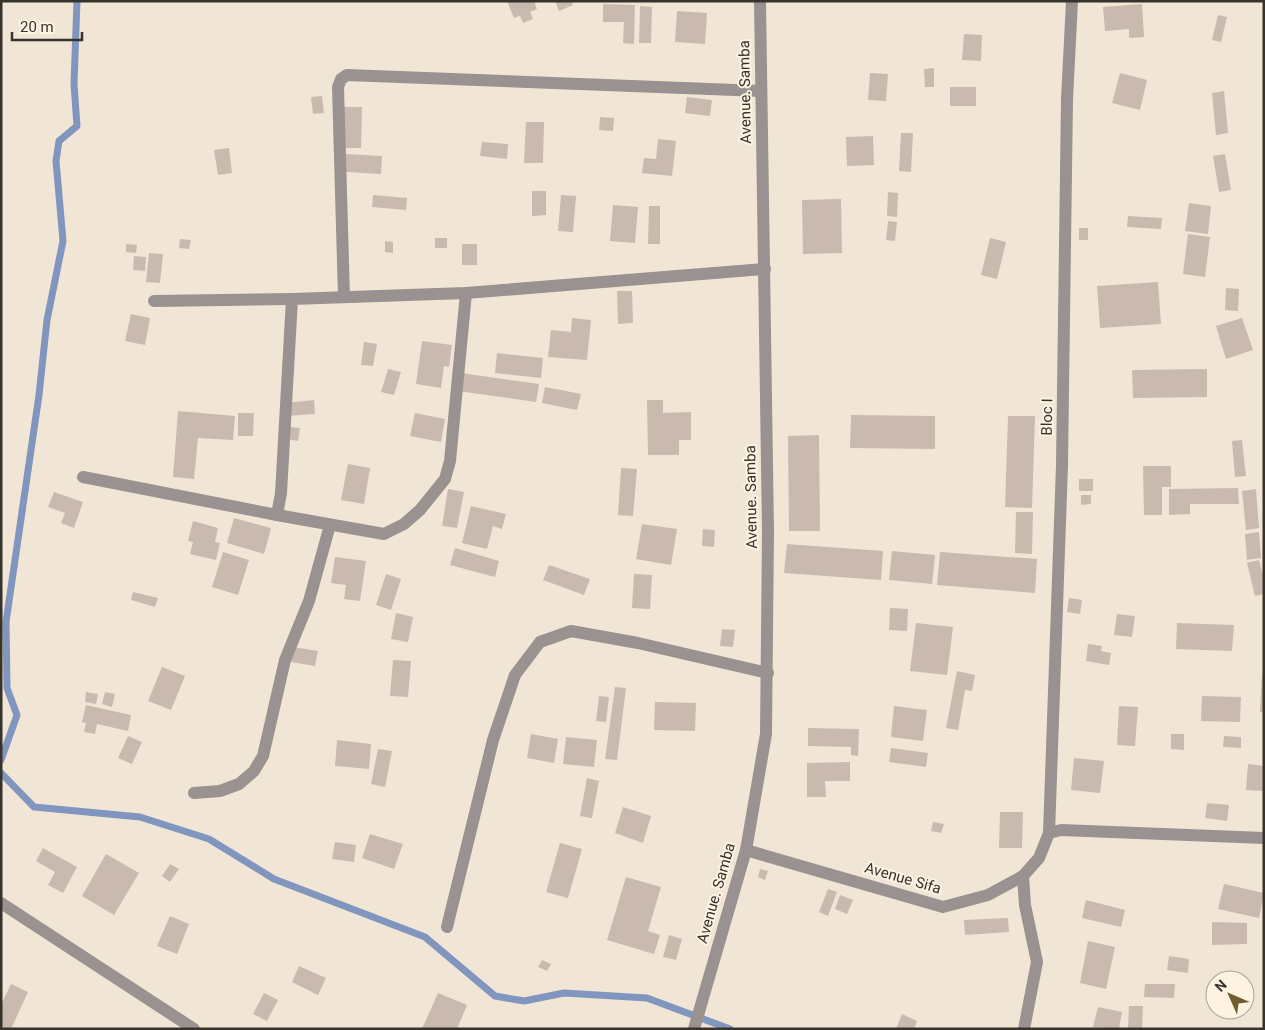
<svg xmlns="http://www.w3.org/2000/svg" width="1265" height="1030" font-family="Roboto,sans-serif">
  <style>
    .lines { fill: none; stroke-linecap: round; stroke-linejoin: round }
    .stream { stroke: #8096bf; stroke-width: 7 }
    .building { fill: #cab9af }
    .minor { stroke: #9a9290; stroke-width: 12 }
    .labels { text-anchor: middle; stroke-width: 4; stroke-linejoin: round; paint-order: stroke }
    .street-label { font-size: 15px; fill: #36322c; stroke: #fef3e3 }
  </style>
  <rect width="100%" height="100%" fill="#f1e6d6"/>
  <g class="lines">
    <g class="stream">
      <polyline points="1,760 17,715 7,688 6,622 39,395 47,320 63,241 56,161 59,141 77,126 74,84 77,1"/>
      <polyline points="1,773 34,807 140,817 209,839 274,879 425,937 495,996 524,1001 564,993 647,998 730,1029"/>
    </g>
  </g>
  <g class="building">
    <polygon points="507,1 534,1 537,9 530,12 533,19 523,23 520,16 514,18"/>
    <polygon points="555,1 572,1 573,5 559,11"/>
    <polygon points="603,4 635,5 634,44 623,43 624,22 603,22"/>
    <polygon points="1142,4 1144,37 1129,38 1129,29 1105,31 1103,7"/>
    <polygon points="640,6 652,7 651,43 639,43"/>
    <polygon points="677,11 707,13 705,44 675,42"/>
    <polygon points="1218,15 1227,17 1221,42 1212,40"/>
    <polygon points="964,34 982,35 981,61 962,60"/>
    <polygon points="934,68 934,87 925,87 924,69"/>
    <polygon points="870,73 888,74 886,101 868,100"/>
    <polygon points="1120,73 1147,80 1140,110 1112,103"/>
    <rect x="950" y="87" width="26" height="19"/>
    <polygon points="1224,91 1228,133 1216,135 1212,93"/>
    <polygon points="322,96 324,113 313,114 311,97"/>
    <polygon points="687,97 712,100 710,116 685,113"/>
    <polygon points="344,107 362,107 361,148 344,148"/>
    <polygon points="600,117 614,118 613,131 599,130"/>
    <polygon points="526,122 544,122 543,163 524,163"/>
    <polygon points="901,133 913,133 911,172 899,171"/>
    <polygon points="873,136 874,165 847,166 846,137"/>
    <polygon points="658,139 676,141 672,176 642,173 644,158 656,159"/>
    <polygon points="482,142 508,144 507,159 480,156"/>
    <polygon points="229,148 232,173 218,175 214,150"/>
    <polygon points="346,154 382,156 381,174 346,172"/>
    <polygon points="1225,154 1231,190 1219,192 1213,156"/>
    <polygon points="532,191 546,191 546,215 532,216"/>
    <polygon points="888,192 898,193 897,217 887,216"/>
    <polygon points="373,195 407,198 406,210 372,207"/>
    <polygon points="561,195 576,196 573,232 558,231"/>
    <polygon points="841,199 842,253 803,254 802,200"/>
    <polygon points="1189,203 1211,206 1208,234 1185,231"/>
    <polygon points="613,205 638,207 635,243 610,241"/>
    <polygon points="649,206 660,206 660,244 648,244"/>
    <polygon points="1128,216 1162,218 1161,229 1127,227"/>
    <polygon points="888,221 897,222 895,241 886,240"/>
    <rect x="1079" y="228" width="9" height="12"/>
    <polygon points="1188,234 1210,237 1205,277 1183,274"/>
    <rect x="435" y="238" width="12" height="10"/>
    <polygon points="990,238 1006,242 997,279 981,275"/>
    <polygon points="180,239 191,240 189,249 179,248"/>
    <polygon points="385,241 393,242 393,253 385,252"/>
    <polygon points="126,244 137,245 136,253 126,252"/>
    <rect x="462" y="244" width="15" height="21"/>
    <polygon points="149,253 163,254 160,283 146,282"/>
    <polygon points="134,256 146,257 145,271 133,270"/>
    <polygon points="1158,282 1161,324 1100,328 1097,286"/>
    <polygon points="1226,288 1239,289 1238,311 1225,310"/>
    <polygon points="617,291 632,291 633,323 618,324"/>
    <polygon points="131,314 150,318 145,345 125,341"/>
    <polygon points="572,318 591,320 587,360 548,357 551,330 571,332"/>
    <polygon points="1242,318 1253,350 1226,359 1216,326"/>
    <polygon points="422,341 452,345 449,367 444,366 441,388 416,384"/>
    <polygon points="364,342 377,344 373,366 361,365"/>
    <polygon points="497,353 543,358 541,378 495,373"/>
    <polygon points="388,369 401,372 394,395 381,392"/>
    <polygon points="1207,369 1207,397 1133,398 1132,370"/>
    <polygon points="461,373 539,384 536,402 458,391"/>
    <polygon points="545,387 581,394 577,410 542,403"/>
    <polygon points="314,400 315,414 286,416 285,403"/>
    <polygon points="647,400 663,400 663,413 691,412 691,440 679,440 679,455 648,455"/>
    <polygon points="178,411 235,416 233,440 198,438 194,479 173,477"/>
    <polygon points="238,413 254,413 253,436 238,436"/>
    <polygon points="415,413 445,419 441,442 410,436"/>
    <polygon points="851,415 935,416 935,449 850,448"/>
    <polygon points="1008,416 1035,416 1032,508 1005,507"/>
    <polygon points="289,427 300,428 298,441 287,439"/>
    <polygon points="819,435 820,531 789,531 788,436"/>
    <polygon points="1242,440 1246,476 1235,477 1232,441"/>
    <polygon points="348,464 370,468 364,504 341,500"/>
    <polygon points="1143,466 1171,466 1171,487 1162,487 1162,515 1144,515"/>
    <polygon points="621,468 637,469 633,516 618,515"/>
    <rect x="1079" y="479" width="14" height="12"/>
    <polygon points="1238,488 1239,504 1190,504 1190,514 1169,515 1169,489"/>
    <polygon points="448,489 464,492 457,528 442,526"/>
    <polygon points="1256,489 1259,528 1246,530 1242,491"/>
    <polygon points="54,492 83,502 74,528 61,523 65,513 48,507"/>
    <polygon points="1081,495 1091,495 1091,504 1081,505"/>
    <polygon points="471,506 506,514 502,529 493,526 487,549 462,543"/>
    <polygon points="1016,512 1033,512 1032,554 1015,553"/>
    <polygon points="234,518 271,528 264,554 227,543"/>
    <polygon points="193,521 218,528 215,542 220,543 216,560 190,554 193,542 188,541"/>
    <polygon points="642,524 677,529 671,565 636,559"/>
    <polygon points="703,529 715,530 714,547 702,546"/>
    <polygon points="1259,532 1261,558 1247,560 1245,534"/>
    <polygon points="787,544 883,551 881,580 784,573"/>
    <polygon points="455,548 499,561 495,577 450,565"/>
    <polygon points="892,551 935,555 932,584 889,580"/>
    <polygon points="223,552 249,560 238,595 212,587"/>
    <polygon points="940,552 1037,559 1035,593 937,585"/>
    <polygon points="335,557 366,561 360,601 344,599 346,585 331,583"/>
    <polygon points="1259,560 1264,580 1264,594 1255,596 1247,563"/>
    <polygon points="549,565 590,579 584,595 543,580"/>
    <polygon points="386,574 401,579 391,610 376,605"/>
    <polygon points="634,574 652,575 650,609 632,608"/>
    <polygon points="133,592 158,598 155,607 131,600"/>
    <polygon points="1069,598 1082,600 1080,614 1067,612"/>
    <polygon points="890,608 908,609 907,631 889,630"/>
    <polygon points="396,613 413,617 408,642 391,639"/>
    <polygon points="1117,614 1135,616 1132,637 1114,635"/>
    <polygon points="916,623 953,627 947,675 910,671"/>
    <polygon points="1177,623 1234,625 1232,651 1176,649"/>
    <polygon points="722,629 735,630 733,647 720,646"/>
    <polygon points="1088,644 1102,646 1101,651 1111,653 1109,665 1086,661"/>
    <polygon points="293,647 318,651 315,666 291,662"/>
    <polygon points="393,660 411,661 408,697 390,696"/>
    <polygon points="162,667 185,676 171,710 148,701"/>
    <polygon points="957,671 975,675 972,691 965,690 958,730 946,728"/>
    <polygon points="1262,673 1264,673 1264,712 1260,712"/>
    <polygon points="615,687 626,688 617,760 605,759"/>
    <polygon points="86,692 98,694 96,704 85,702"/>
    <polygon points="105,692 115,694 112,707 102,704"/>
    <polygon points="599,696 609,697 606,722 596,721"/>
    <polygon points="1202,696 1241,697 1240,722 1201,721"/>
    <polygon points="655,702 696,703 695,731 654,730"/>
    <polygon points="86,705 131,715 128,731 97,724 95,734 84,732 86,723 82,722"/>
    <polygon points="894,706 927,710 923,741 891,737"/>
    <polygon points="1119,706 1138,707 1135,746 1117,745"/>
    <polygon points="808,728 859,729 858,756 851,755 851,747 808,746"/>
    <polygon points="531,734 558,739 554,763 527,758"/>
    <polygon points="1171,734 1184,734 1184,750 1171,749"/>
    <polygon points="128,736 142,742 132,764 118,758"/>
    <polygon points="1224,736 1241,737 1241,748 1223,747"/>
    <polygon points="566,737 597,740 594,767 563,764"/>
    <polygon points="337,740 371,744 369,769 335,766"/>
    <polygon points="891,748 928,753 926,767 889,762"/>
    <polygon points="378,749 392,751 385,787 371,784"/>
    <polygon points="1074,758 1104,761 1100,793 1071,790"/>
    <polygon points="850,762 850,781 825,781 826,797 807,797 807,763"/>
    <polygon points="1248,764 1264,766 1264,791 1246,790"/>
    <polygon points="587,778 599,781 592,818 580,816"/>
    <polygon points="1207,803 1229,805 1227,821 1205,818"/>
    <polygon points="623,807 651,816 643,843 615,833"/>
    <polygon points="1000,812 1023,812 1022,848 999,848"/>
    <polygon points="933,822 944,824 941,833 931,831"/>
    <polygon points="370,834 403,844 394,869 362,858"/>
    <polygon points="335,842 356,845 354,862 332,859"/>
    <polygon points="560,843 582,849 568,898 546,892"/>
    <polygon points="43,848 77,867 63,893 48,885 55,872 36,861"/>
    <polygon points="106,854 139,873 114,915 82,896"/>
    <polygon points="170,864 179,869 170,882 162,876"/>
    <polygon points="760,869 768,871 765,880 758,877"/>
    <polygon points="626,877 661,887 648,931 660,935 654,954 607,940"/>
    <polygon points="1224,884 1264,893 1259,918 1218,909"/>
    <polygon points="828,889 837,892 828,916 819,912"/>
    <polygon points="840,895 853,900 847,914 835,909"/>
    <polygon points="1086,900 1125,910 1121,927 1082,918"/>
    <polygon points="170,916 189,924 177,954 157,946"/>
    <polygon points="1008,918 1009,932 965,935 964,920"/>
    <polygon points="1212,922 1247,923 1247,944 1212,945"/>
    <polygon points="669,935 682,939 676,960 663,957"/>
    <polygon points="1088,941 1115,947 1106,989 1080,983"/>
    <polygon points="1169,956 1189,959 1188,973 1167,970"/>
    <polygon points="542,960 551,964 547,971 538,967"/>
    <polygon points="299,966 326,978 318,995 292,982"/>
    <polygon points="1246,976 1246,980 1224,980 1224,977"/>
    <polygon points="11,984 28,992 11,1029 7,1029 1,1026 1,1005"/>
    <polygon points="1145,984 1175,984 1174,998 1144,997"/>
    <polygon points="264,993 278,1000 267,1021 253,1014"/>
    <polygon points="438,993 467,1005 457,1029 422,1029"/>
    <polygon points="1129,1006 1143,1006 1142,1029 1128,1029"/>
    <polygon points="1098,1007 1122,1012 1119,1029 1093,1027"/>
    <polygon points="902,1014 917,1021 914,1029 896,1029"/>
  </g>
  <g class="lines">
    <g class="minor">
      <polyline points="344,297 338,87 341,79 347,75 761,91"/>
      <polyline points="154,301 292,299"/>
      <polyline points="83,477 277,515 281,493 292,299 466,293 765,269"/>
      <polyline points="277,515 384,534 404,524 420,510 445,479 450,461 466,293"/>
      <polyline points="194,793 220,791 239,784 254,771 263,756 285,660 309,601 330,525"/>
      <polyline points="1049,833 1062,465 1067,99 1072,1"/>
      <polyline points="746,850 943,907 988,895 1023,876 1039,858 1049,833 1061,830 1264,838"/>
      <polyline points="1023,876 1025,905 1037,962 1024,1029"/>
      <polyline points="1,903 194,1029"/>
      <polyline points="447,927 493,740 515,675 540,642 571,631 638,643 768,673"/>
      <polyline points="694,1029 746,850 766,734 768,531 760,1"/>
    </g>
  </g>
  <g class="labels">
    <g class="street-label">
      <text transform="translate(745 92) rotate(-91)" y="5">Avenue. Samba</text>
      <text transform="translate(1047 417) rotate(-89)" y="5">Bloc I</text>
      <text transform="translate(751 497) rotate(-91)" y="5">Avenue. Samba</text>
      <text transform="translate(903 878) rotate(16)" y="5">Avenue Sifa</text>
      <text transform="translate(716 893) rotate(-74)" y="5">Avenue. Samba</text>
    </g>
  </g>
  <rect width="1265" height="1030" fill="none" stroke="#36322c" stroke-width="5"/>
  <g transform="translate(1230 995) rotate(315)"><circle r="24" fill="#fef3e3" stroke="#aea69a"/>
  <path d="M0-4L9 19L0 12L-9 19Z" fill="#6f5d2b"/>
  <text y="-8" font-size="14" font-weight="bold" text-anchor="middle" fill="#36322c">N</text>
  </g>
  <path d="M12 32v8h70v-8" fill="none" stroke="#36322c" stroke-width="2.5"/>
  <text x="20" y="32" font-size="15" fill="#36322c" stroke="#fef3e3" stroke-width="4" paint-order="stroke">20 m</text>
</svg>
